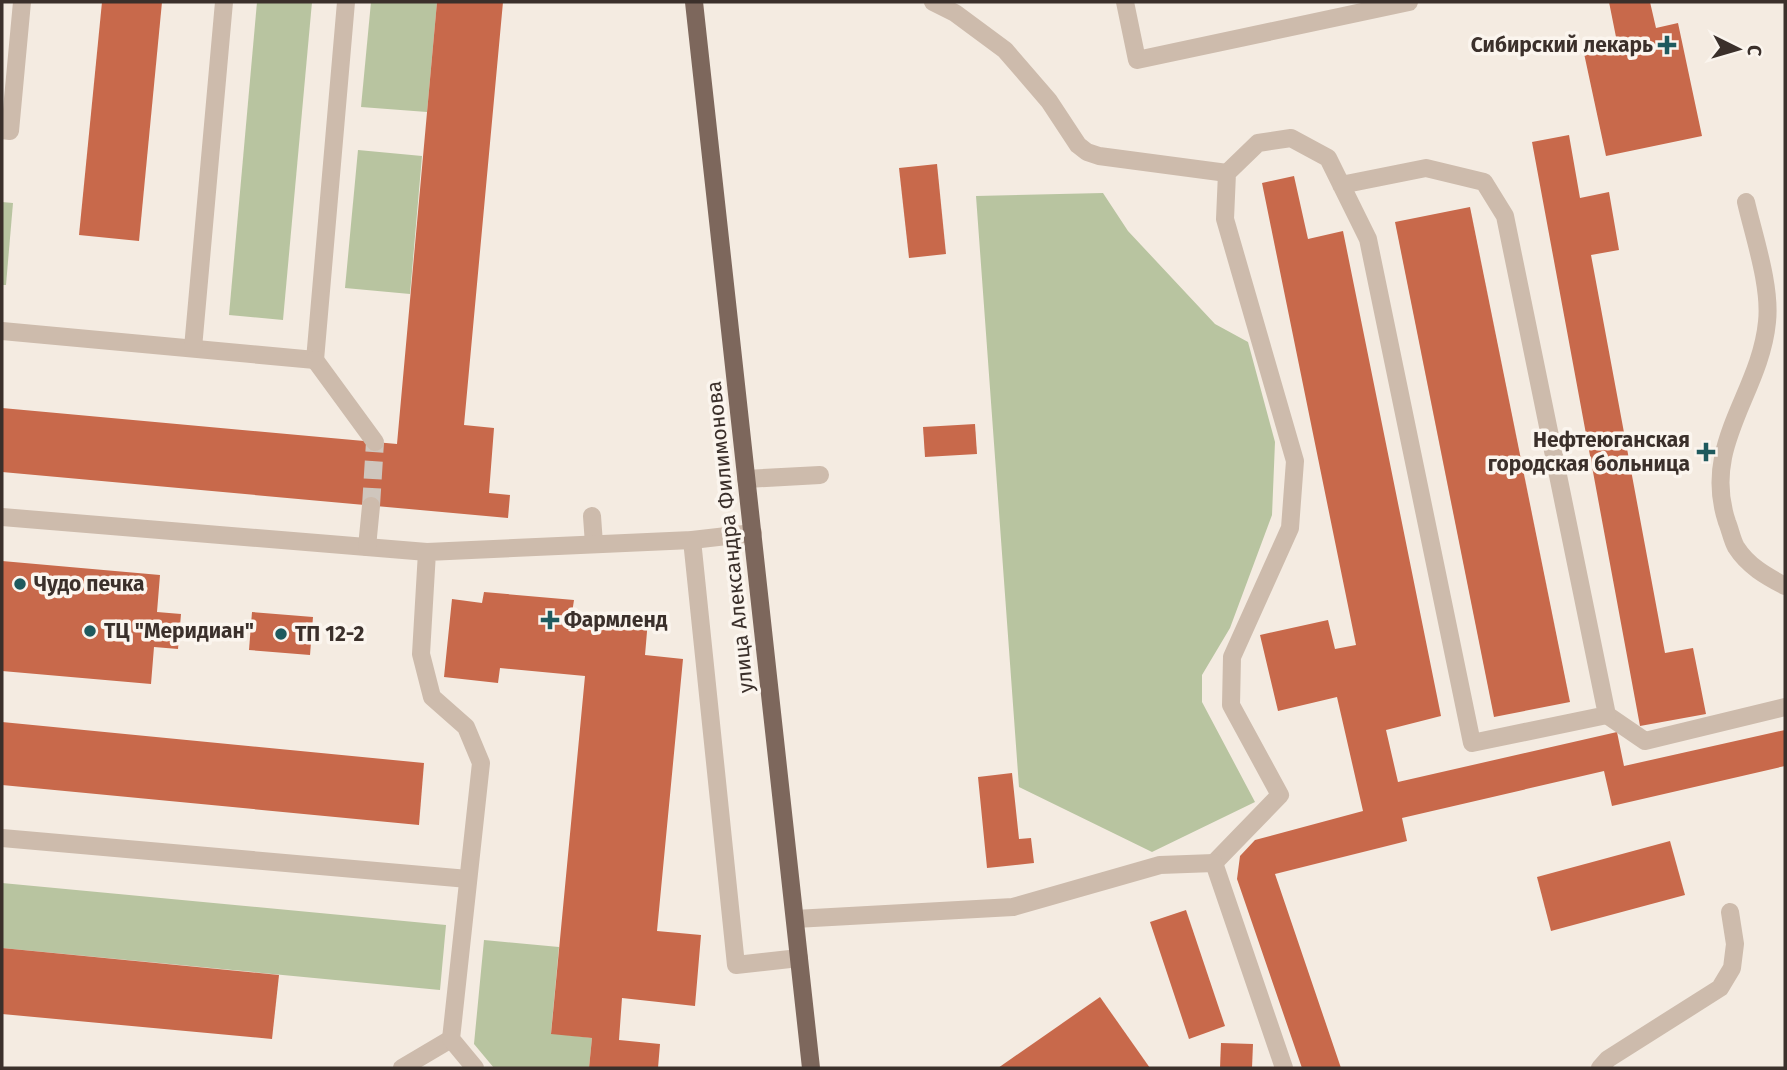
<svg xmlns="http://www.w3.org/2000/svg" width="1787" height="1070" font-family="'Fira Sans',sans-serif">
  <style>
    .green { fill: #b8c4a0 }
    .building { fill: #c8694b }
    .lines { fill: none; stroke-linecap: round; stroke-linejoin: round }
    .minor-tunnel { stroke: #cfc6bd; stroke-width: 18; stroke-dasharray: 18 9; stroke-linecap: butt }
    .minor { stroke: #cdbbac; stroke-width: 18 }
    .major { stroke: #7d675c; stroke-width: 18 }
    .poi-dot { fill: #1f5a5e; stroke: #fbf5ee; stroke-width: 2.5 }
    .labels { text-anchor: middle; stroke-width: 7; stroke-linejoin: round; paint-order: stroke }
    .poi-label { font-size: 21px; font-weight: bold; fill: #3b302b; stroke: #fbf5ee; text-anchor: start }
    .street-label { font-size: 21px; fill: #3b302b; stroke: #fbf5ee }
  </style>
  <rect width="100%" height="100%" fill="#f4ebe1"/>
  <g class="green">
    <polygon points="257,2 312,2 283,320 229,315"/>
    <polygon points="371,2 437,2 427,112 361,107"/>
    <polygon points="358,150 422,156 410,294 345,288"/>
    <polygon points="1103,193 1128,231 1215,324 1248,342 1275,442 1272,515 1230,628 1202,675 1202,702 1255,802 1152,852 1019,787 976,196"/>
    <polygon points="2,202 13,203 6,285 2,285"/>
    <polygon points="2,883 446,925 440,990 2,948"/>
    <polygon points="484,940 559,947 551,1033 592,1038 589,1068 494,1068 474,1044"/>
  </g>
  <g class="building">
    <polygon points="102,2 162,2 139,241 79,235"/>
    <polygon points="437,2 503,2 464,425 494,428 489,493 510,495 508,518 2,472 2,408 397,444"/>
    <polygon points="1609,2 1650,2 1656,28 1678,23 1702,136 1606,156 1582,44 1616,37"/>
    <polygon points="1569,135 1580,198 1609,192 1619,250 1591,255 1665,653 1693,648 1706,714 1640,726 1532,142"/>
    <polygon points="937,164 946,254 909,258 899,168"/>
    <polygon points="1294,176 1308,239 1343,231 1441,716 1386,730 1398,782 1617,732 1624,766 1785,730 1785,766 1612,806 1604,771 1402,818 1407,841 1275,874 1341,1068 1302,1068 1237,879 1240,856 1255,840 1363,811 1337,697 1278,711 1260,635 1328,620 1335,649 1356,645 1262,183"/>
    <polygon points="1470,207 1570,702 1494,717 1395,222"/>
    <polygon points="975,424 977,454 925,457 923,427"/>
    <polygon points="2,561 160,575 157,612 181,614 178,649 154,647 151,684 2,671"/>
    <polygon points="484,592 574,600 572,613 648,620 645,655 683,659 657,931 701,935 695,1006 622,998 619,1040 660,1044 658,1068 589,1068 592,1038 551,1034 585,676 500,668 498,683 444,677 452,599 482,603"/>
    <polygon points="252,612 313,617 310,655 249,650"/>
    <polygon points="2,722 424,763 419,825 2,785"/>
    <polygon points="1012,773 1019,839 1031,838 1034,863 987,868 978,777"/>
    <polygon points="1670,841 1685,895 1551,931 1537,877"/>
    <polygon points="1186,910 1225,1026 1189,1039 1150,922"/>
    <polygon points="2,948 279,975 272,1039 2,1014"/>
    <polygon points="1100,997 1150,1068 998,1068"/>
    <polygon points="1221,1043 1253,1044 1252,1068 1220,1068"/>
  </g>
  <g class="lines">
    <polyline class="minor-tunnel" points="371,506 375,442"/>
    <g class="minor">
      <polyline points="933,2 955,13 1005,50 1049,101 1078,145 1087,152 1099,156 1227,173"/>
      <polyline points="1125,2 1137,60 1409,2"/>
      <polyline points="2,130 10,131 22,2"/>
      <path d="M1746,202c8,35 25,84 21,120 -7,72 -66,123 -40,200 3,7 5,18 9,25 12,19 30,29 49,39"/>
      <polyline points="2,331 315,360 346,2"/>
      <polyline points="193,348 224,2"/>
      <polyline points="315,360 375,442"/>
      <polyline points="746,479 820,475"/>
      <polyline points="592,516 594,544"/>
      <polyline points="2,517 427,552"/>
      <polyline points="692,540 736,965 799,958"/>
      <polyline points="367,547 371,506"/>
      <polyline points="1607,715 1645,741 1785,707"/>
      <polyline points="2,838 468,879"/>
      <polyline points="1214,863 1280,795 1231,705 1232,657 1290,528 1295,461 1225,219 1227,173 1258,143 1291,138 1328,158 1368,239 1472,743 1607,715 1505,216 1484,182 1426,168 1341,185"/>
      <polyline points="795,919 1013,907 1160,865 1214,863 1284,1068"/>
      <polyline points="402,1068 451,1039"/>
      <polyline points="475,1068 451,1039 481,763 466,727 432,697 421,654 427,552 692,540 753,533"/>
      <polyline points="1600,1068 1608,1059 1720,988 1732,968 1735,944 1730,912"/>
    </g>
    <polyline class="major" points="694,2 811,1068"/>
  </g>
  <g class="poi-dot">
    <path d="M1663.5 34.5h7v7h7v7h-7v7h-7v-7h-7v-7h7z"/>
    <path d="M1702.5 441.5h7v7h7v7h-7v7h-7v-7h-7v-7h7z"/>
    <circle cx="20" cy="584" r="7"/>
    <path d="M546.5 609.5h7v7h7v7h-7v7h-7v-7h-7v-7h7z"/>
    <circle cx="90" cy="631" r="7"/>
    <circle cx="281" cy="634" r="7"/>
  </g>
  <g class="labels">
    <g class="poi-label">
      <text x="1653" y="52" text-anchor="end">Сибирский лекарь</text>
      <text x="1690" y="447" text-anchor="end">Нефтеюганская<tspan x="1690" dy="24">городская больница</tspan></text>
      <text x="34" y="591">Чудо печка</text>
      <text x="564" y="627">Фармленд</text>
      <text x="104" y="638">ТЦ "Меридиан"</text>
      <text x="295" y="641">ТП 12-2</text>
    </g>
    <g class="street-label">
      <text transform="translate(730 537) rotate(-96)" y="7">улица Александра Филимонова</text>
    </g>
  </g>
  <rect width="1787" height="1070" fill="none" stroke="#3b302b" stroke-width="7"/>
  <g transform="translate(1738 49) rotate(95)" stroke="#fbf5ee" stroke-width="5" paint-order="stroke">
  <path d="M0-5L12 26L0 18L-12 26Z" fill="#3b302b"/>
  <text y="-10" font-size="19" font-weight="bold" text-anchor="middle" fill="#3b302b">С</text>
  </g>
</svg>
